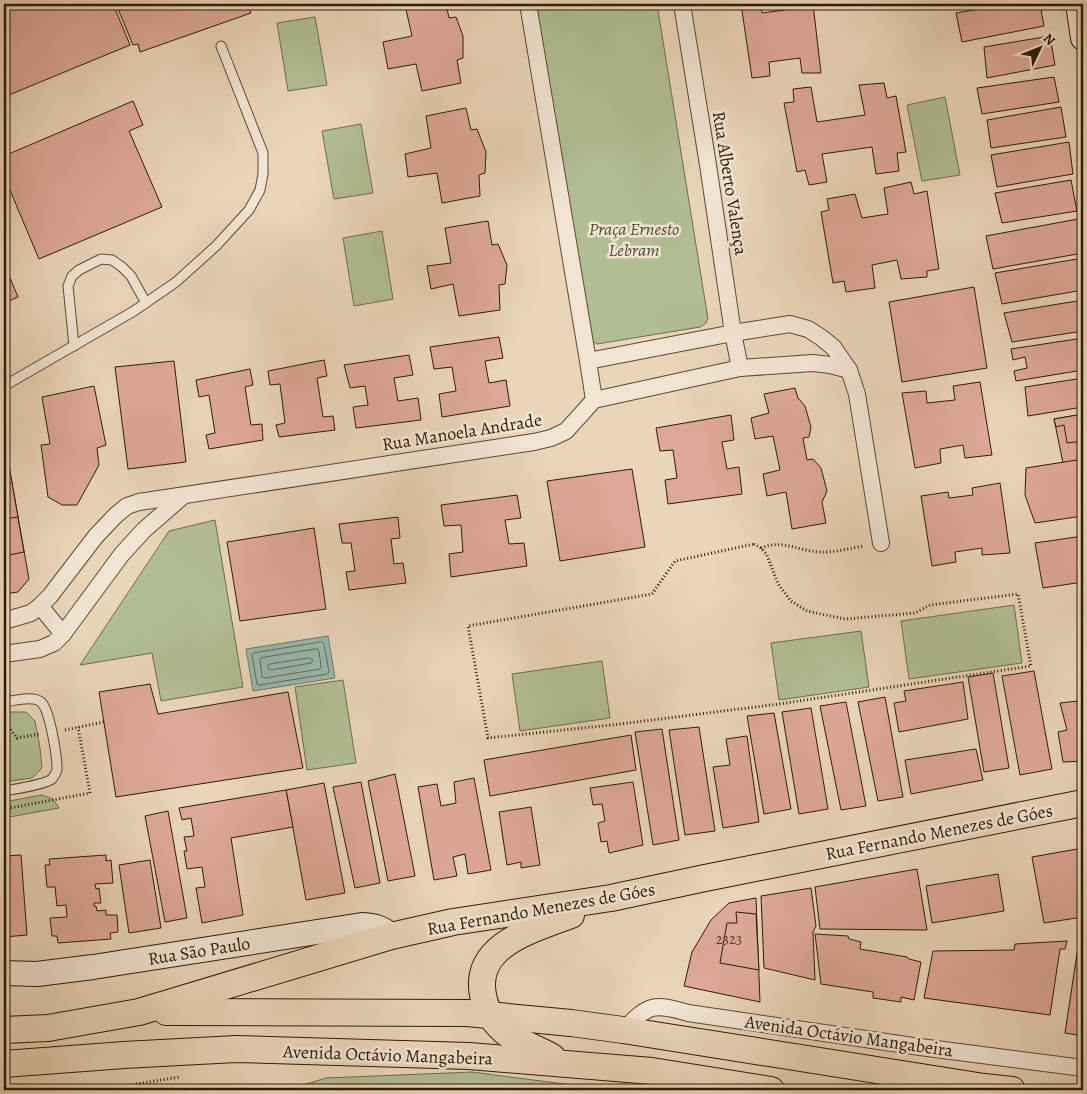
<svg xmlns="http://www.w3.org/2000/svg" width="1087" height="1094" font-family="Alegreya,serif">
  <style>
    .green { fill: #b1be94; stroke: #6e6d4e }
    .water { fill: #98b9af; stroke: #6d7a6c }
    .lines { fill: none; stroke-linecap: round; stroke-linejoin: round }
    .shore { stroke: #626a5b; stroke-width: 1 }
    .building { fill: #dea898; stroke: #2c1c07 }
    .lane-casing { stroke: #5c4a34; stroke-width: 11 }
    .street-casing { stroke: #5c4a34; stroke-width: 18 }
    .secondary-casing { stroke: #2c1c07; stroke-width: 26 }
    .primary-casing { stroke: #2c1c07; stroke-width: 28 }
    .path { stroke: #2c1c07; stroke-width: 3; stroke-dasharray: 1 2.5; stroke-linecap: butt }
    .lane { stroke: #f1e4d2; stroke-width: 9 }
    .street { stroke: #f1e4d2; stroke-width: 16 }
    .secondary { stroke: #f1e4d2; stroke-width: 24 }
    .primary { stroke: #ead5b9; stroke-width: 26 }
    .labels { text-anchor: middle; stroke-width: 5; stroke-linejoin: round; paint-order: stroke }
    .number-label { font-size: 15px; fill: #583f2b }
    .street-label { font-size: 18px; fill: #2c1c07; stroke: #f1e4d2 }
    .park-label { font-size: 18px; font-style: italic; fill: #544d31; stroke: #f1e4d2 }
  </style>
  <rect width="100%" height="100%" fill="#ead5b9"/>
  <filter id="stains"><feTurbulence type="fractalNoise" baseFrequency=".004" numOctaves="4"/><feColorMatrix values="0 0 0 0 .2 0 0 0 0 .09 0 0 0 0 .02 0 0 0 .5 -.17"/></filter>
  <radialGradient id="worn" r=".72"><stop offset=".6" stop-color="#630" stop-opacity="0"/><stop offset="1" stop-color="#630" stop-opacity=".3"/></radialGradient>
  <g class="green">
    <polygon points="534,4 657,4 708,319 705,324 700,327 597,344 592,341"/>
    <polygon points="315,17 327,85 288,91 277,23"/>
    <polygon points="945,97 960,175 922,181 907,105"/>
    <polygon points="361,124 373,193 334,199 322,131"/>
    <polygon points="382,231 393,299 354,306 343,238"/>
    <polygon points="215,520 243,687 161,701 152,653 80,665 169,531"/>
    <polygon points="1014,605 1022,663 909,679 901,621"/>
    <polygon points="861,631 869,687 779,700 771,643"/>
    <polygon points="602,661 610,718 520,731 512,674"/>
    <polygon points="343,680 356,763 307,770 295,687"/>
    <polygon points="13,712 26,712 35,721 40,748 42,768 32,778 4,782 4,713"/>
    <polygon points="42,795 53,799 59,808 4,818 4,802"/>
    <polygon points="472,1072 610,1090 287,1090 326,1078"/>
  </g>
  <polygon class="water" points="328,636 335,678 253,691 246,649"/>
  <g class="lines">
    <g class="shore">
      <polygon points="322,642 324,644 329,672 327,674 260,685 257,684 252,655 254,653"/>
      <polygon points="317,649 319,651 321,667 320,669 265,678 262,677 260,660 261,658"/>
      <polygon points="310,658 313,660 311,663 271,670 268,668 268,665 270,664"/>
    </g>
  </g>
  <g class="building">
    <polygon points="4,4 113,4 130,45 4,97"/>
    <polygon points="116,4 248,4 251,13 140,52 138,44 133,45"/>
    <polygon points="410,4 446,4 449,18 456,17 463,36 463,58 457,60 461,83 422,91 416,64 388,69 383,42 412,36 405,5"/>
    <polygon points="741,4 761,4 762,13 792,9 791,4 813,4 821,73 802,73 800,58 769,62 770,76 752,78"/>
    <polygon points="1007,4 1040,4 1044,26 962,42 956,13"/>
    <polygon points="1050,36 1055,65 987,78 984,47"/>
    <polygon points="1054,77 1059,102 982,114 977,88"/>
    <polygon points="884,83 887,98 896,96 906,152 897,153 899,171 876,174 872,147 822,154 827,182 809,185 805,170 797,172 784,103 794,102 793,89 811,87 817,122 865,115 859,85"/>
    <polygon points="133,101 143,125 129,131 162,207 39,259 4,176 4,156"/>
    <polygon points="1061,107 1066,137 991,148 987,120"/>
    <polygon points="466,108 471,130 477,129 486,152 485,173 479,175 480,196 442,203 437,173 408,177 405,154 431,148 426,116"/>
    <polygon points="1069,142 1073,174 997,187 991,155"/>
    <polygon points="1071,180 1077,211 1002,223 995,193"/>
    <polygon points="911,182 914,194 927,191 939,269 927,271 927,277 901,279 897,260 872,265 875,288 846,292 844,281 833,283 821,212 829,210 827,199 855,194 862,218 888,214 884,188"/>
    <polygon points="1078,219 1083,253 993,269 986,236"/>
    <polygon points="488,221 492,245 498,244 507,265 505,284 499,285 500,310 459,316 453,284 431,289 427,266 451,263 445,228"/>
    <polygon points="1083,258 1083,290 1002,304 995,273"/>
    <polygon points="4,264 18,297 4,303"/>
    <polygon points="974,287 987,368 902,382 889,302"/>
    <polygon points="1083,300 1083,331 1012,342 1004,313"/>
    <polygon points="499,337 503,358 485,361 489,383 506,380 510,406 442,417 439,394 456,391 452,367 434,369 430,347"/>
    <polygon points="1083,338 1083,370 1016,381 1014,371 1027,368 1025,357 1013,360 1011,349"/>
    <polygon points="409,355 413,375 394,378 398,401 418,398 421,420 356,428 353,407 368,405 365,386 350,388 344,365"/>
    <polygon points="324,360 327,376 317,378 323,417 333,416 335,430 279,437 276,425 285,423 280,384 270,385 268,371"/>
    <polygon points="174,361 186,462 128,469 115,367"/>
    <polygon points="250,369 253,385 245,387 251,425 262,424 263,440 209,449 206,435 215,433 209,395 199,397 196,380"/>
    <polygon points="1083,378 1083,407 1028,416 1025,387"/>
    <polygon points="980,382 992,455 965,458 963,445 940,449 941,463 915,468 902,393 926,391 927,403 955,400 953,386"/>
    <polygon points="94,386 106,445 97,448 99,465 77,505 62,505 48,497 41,445 50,444 42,397"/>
    <polygon points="795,388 798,398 805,406 811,427 809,437 803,438 807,460 813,459 821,468 827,491 822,502 826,523 792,529 786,492 767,496 763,474 780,470 773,436 755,439 751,418 769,413 764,394"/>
    <polygon points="1083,414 1083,459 1063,463 1054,419"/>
    <polygon points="1083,414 1083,441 1067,443 1064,425 1056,427 1054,419"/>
    <polygon points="731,415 734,440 722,442 727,469 739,467 742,494 668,504 665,480 677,478 673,450 660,451 656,428"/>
    <polygon points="4,438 29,579 18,592 4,594"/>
    <polygon points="4,438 24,552 4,556"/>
    <polygon points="4,438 18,517 4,519"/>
    <polygon points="1083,459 1083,516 1035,523 1025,495 1026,468"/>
    <polygon points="632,469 645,547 560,561 547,481"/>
    <polygon points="1000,483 1010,553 982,555 982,548 955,552 956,562 932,566 921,496 948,492 949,498 973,495 972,488"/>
    <polygon points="517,495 521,518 505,520 509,544 524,543 527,566 451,577 449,554 463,552 461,525 444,526 441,505"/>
    <polygon points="398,517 400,538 391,539 394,564 403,563 406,583 349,590 346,572 355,571 351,543 342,543 339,524"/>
    <polygon points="314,528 326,609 240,621 227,542"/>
    <polygon points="1083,536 1083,582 1043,588 1035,543"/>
    <polygon points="1034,671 1052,769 1020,775 1002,676"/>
    <polygon points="993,673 1009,768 984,772 968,677"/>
    <polygon points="963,682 968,719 899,732 894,703 906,701 904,691"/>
    <polygon points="150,684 158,714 288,692 303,768 116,797 99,692"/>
    <polygon points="1083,696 1083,761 1063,762 1058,732 1067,730 1060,703 1078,701"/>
    <polygon points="885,697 903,797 878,801 858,702"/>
    <polygon points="846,702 866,806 841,810 820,706"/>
    <polygon points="811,708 828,809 799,814 782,712"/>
    <polygon points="774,713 791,809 764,814 747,716"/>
    <polygon points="699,727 715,831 685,835 669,730"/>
    <polygon points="662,729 679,840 653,845 635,732"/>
    <polygon points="631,735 636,770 490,796 484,760"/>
    <polygon points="747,736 759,822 723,828 713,767 730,765 726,739"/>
    <polygon points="976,749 983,780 911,794 905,760"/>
    <polygon points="395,774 415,876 388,881 368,781"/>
    <polygon points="474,778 491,870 468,874 465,854 453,857 457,876 434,880 418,787 437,784 441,806 456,803 454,782"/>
    <polygon points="361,782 380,883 355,888 333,787"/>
    <polygon points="633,782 643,845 609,853 607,841 601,842 598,823 605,821 602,804 593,805 590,788"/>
    <polygon points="324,783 345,893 306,900 286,790"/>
    <polygon points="286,790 293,827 231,838 243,915 202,923 196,888 205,887 202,867 187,869 184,851 187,851 184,837 194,836 191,818 182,820 179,808"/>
    <polygon points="531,807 540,865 521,868 521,862 507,865 499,812"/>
    <polygon points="168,811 187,918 165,922 145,816"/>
    <polygon points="1083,848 1083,917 1044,923 1032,857"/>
    <polygon points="21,855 27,935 4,937 4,856"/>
    <polygon points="106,855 106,861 111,860 113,883 95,884 96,889 99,888 101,903 94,903 94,906 96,906 97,911 106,910 106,915 117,915 118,932 110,933 111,939 58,943 57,936 52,936 50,918 67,917 66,905 57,906 55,887 47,887 45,865 50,865 49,859"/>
    <polygon points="150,860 161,928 129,933 119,865"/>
    <polygon points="917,869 927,930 820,929 815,887"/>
    <polygon points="998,874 1004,911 932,923 926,886"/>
    <polygon points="811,888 816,926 813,932 815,980 764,968 761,896"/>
    <polygon points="756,898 760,1002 684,986 692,952 711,920 729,903"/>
    <polygon points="736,912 756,914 759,970 720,963 727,923 737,923"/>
    <polygon points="815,934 848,936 849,939 861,942 860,949 907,957 909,959 921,962 914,1000 901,997 901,1002 873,998 873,992 821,984"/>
    <polygon points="1080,934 1083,934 1083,1036 1065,1033"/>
    <polygon points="1067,941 1065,949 1060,949 1050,1015 924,998 933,951 1014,950 1015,944"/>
  </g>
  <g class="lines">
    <g class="lane-casing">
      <g id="lane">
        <polyline points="74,346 68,286 72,276 79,270 101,259 112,260 122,267 131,276 146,303"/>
        <polyline points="4,386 134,311 176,282 216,246 249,210 260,190 263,174 263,153 221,46"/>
        <path d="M4,702c10,-1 29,-7 37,0 9,8 16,54 16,67 0,3 -3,7 -5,10 -8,6 -37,10 -48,12"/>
      </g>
    </g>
    <g class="street-casing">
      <g id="street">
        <polyline points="528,4 588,361 594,400"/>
        <polyline points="682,4 708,165 733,333 740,368"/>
        <polyline points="588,361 733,333 790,324 808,329 822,338 834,348 849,370 857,394 881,543"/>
        <polyline points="40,606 63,634"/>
        <polyline points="4,621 31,613 40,606 50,596 96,536 116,515 127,506 139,502 534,442 551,438 566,431 594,400 740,368 813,363 830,365 849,370"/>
        <polyline points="4,654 40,649 54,643 63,634 122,554 144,530 183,496"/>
        <path d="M623,1030c8,-7 18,-19 29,-22 11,-3 26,2 36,5l232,34 163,21"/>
      </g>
    </g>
    <g class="secondary-casing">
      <g id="secondary">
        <polyline points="1078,4 1083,38"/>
        <path d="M4,973l33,1 56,-7 269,-42c12,1 20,2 29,11"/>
      </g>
    </g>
    <g class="primary-casing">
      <g id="primary">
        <polyline points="166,1012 467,1013 571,1023 623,1030 984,1087 1012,1090"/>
        <polyline points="4,1030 48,1028 139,1012 391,936 453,922 611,898 705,878 1083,803"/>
        <path d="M552,1057c-16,-9 -33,-14 -48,-26 -10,-9 -19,-22 -21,-36 -10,-51 52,-66 88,-80"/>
        <polyline points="4,1064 124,1055 236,1049 469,1056 652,1071 771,1090"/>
      </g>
    </g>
    <g class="path">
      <polygon points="754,544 761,548 767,555 778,584 791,601 807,611 845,619 915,613 930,605 1018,594 1031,666 779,704 620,724 488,738 468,626 652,594 675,561"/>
      <path d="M761,548c21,-9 38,3 59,4 12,1 31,-4 44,-6"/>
      <polyline points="65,730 104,722"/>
      <polyline points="4,731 10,729 17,738 39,734"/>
      <polyline points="4,809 90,793 78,727"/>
      <polyline points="136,1084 180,1077"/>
    </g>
    <use href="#lane" class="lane"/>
    <use href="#street" class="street"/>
    <use href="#secondary" class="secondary"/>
    <use href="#primary" class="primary"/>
  </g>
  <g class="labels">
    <g class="number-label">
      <text x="729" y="944">2323</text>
    </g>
    <g class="street-label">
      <text transform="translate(730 183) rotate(81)" y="6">Rua Alberto Valença</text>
      <text transform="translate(462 432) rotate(-9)" y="6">Rua Manoela Andrade</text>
      <text transform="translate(939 832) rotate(-11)" y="6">Rua Fernando Menezes de Góes</text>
      <text transform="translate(541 909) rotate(-10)" y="6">Rua Fernando Menezes de Góes</text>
      <text transform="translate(199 951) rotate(-9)" y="6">Rua São Paulo</text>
      <text transform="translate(849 1036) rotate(8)" y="6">Avenida Octávio Mangabeira</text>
      <text transform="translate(388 1055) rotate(2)" y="6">Avenida Octávio Mangabeira</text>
    </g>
    <g class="park-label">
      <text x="634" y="235">Praça Ernesto<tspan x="634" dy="21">Lebram</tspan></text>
    </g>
  </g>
  <rect width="1087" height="1094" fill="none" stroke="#ead5b9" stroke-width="20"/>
  <rect x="5" y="5" width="1077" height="1084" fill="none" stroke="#2c1c07" stroke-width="2.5"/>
  <rect x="10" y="10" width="1067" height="1074" fill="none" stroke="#2c1c07"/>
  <g transform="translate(1040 48) rotate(47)" stroke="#f1e4d2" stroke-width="4" paint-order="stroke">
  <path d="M0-4L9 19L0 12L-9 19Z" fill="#2c1c07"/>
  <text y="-8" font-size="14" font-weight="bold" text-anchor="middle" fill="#2c1c07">N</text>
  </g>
  <rect width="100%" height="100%" filter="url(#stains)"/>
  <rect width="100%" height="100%" fill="url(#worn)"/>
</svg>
